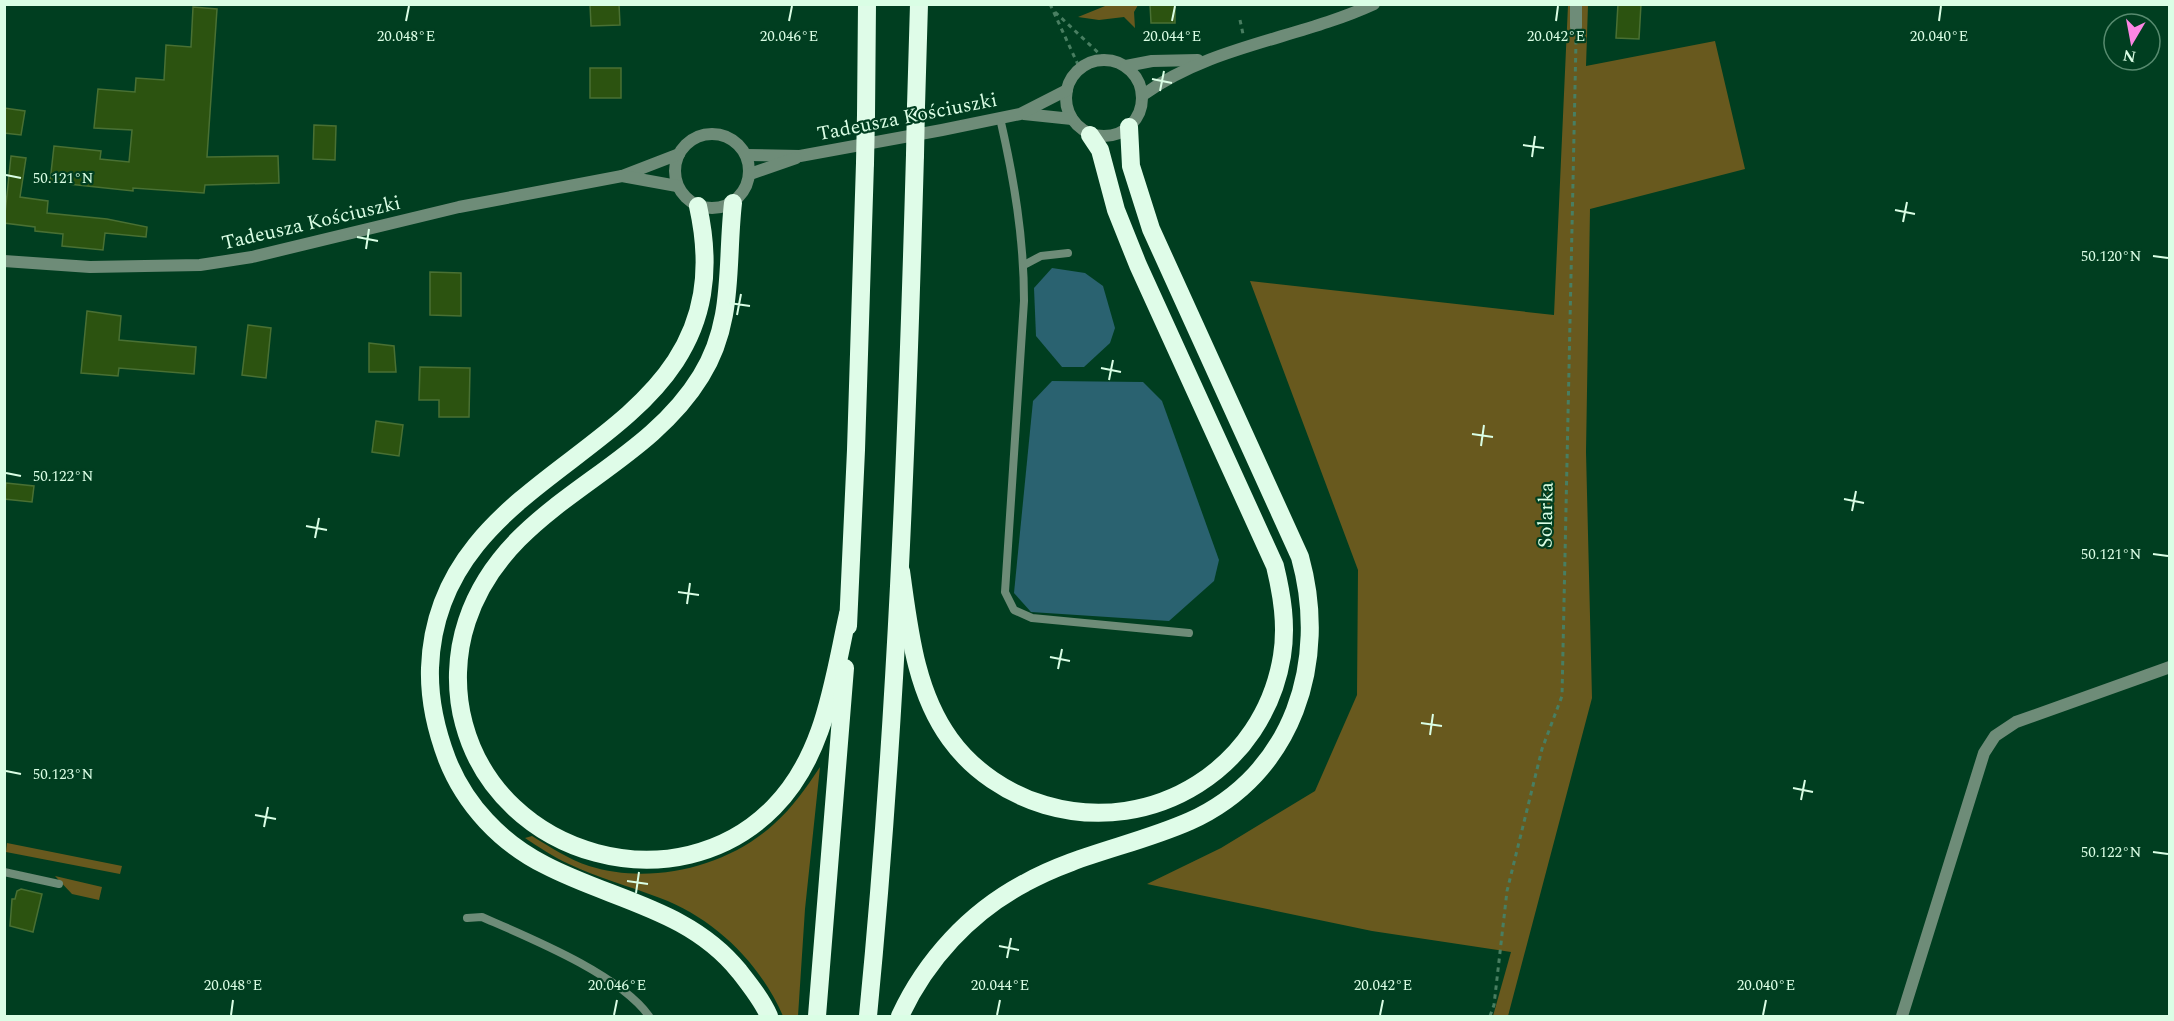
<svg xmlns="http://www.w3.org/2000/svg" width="2174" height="1021" font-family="Spectral,serif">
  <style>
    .green { fill: #68591e }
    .water { fill: #2a6270 }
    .building { fill: #2c5310; stroke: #497033; stroke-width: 1.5 }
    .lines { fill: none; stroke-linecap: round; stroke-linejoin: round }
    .path { stroke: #487e61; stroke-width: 3; stroke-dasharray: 4.5 4.5; stroke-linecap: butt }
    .service { stroke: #6e8c78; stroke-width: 8 }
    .minor { stroke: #6e8c78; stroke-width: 12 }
    .tertiary { stroke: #6e8c78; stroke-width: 12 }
    .motorway { stroke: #dffce8; stroke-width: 18 }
    .motorway-bridge { stroke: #dffce8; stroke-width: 18 }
    .ticks { fill: none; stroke: #dafee5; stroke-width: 2 }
    .labels { text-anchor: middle; stroke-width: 4.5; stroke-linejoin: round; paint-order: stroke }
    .street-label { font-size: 20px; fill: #dafee5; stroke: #003e20 }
    .ticks-label { font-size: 15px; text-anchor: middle; fill: #dafee5; stroke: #003e20; stroke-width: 4.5; stroke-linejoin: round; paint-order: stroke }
  </style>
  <rect width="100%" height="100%" fill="#003e20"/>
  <g class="green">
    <polygon points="1110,4 1138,5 1134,12 1135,28 1124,17 1099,20 1078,17"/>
    <polygon points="1568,5 1588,5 1586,66 1715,41 1745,169 1590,209 1586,452 1592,698 1508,1016 1493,1016 1511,952 1372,931 1147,884 1221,848 1315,791 1357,695 1358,570 1250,281 1554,315"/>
    <path d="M820,767l-15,142 -7,107h-15c-23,-53 -69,-98 -123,-118 -31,-12 -62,-20 -91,-34 -16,-7 -30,-17 -44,-26l7,-2c18,11 36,23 57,30 61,19 137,2 185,-42 19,-17 32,-36 46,-57z"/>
    <polygon points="7,843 122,866 120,874 6,852"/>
    <polygon points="55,876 102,887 99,900 72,894"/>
  </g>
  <g class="water">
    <polygon points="1052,268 1085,273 1103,286 1115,328 1110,343 1084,367 1062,367 1036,336 1034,288"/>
    <polygon points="1052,381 1143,382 1162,401 1219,560 1214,581 1169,621 1031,612 1014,593 1033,401"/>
  </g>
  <g class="building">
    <polygon points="590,4 619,4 620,25 591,26"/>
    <polygon points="1150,4 1175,4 1175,23 1151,23"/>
    <polygon points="1618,4 1641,4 1639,39 1616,38"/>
    <polygon points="193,7 217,9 207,157 278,156 279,183 205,185 204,193 133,188 133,191 50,182 54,146 101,151 100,159 129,162 132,130 94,128 98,89 135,92 136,78 164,80 166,45 191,47"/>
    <rect x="590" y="68" width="31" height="30"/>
    <polygon points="4,108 25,111 21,135 4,133"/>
    <polygon points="314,125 336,126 335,160 313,159"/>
    <polygon points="11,156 26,158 20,197 48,201 47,213 107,219 147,227 146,237 105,233 103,250 62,246 63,234 35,231 35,227 4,223"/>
    <polygon points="430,272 461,273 461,316 430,315"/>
    <polygon points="87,311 121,316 119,340 196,347 194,374 119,368 118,376 81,373"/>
    <polygon points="248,325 271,328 266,378 242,375"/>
    <polygon points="369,343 394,346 396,372 369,372"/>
    <polygon points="420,367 470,368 469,417 439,417 439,400 419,400"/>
    <polygon points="376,421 403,425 399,456 372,452"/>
    <polygon points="6,483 34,486 32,502 4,499"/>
    <polygon points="21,889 42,894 33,932 10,926 12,899 15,899 17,891"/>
  </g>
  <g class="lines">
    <g class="path">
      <polyline points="1050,4 1080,69"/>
      <polyline points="1055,12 1106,60"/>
      <polyline points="1240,20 1243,34"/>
      <polyline points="1490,1016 1494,1005 1507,891 1542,749 1562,696 1576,41"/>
    </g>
    <g class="service">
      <path d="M1000,118c14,61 24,120 24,183l-19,291 9,18 18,8 157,15"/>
      <polyline points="1024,265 1041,256 1068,253"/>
      <polyline points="4,872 59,884"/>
      <path d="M467,918l15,-1c48,21 137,57 167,99"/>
    </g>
    <g class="minor">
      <polyline points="1576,27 1576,4"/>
      <polyline points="1902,1016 1984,753 1995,736 2016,722 2170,667"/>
    </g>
    <g class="tertiary">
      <circle cx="1104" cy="98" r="38"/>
      <polyline points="1126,66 1152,61 1198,60"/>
      <path d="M1143,95c69,-50 155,-56 231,-91"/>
      <polyline points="1024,114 1072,119"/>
      <circle cx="712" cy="171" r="37"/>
      <polyline points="746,155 800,156 942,130 1020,114 1067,90"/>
      <polyline points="750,174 796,158"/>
      <polyline points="622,176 679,154"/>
      <polyline points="4,261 90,267 200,265 252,257 459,207 622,176 677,186"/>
    </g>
    <g class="motorway">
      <polyline points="916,106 919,4"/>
      <polyline points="866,115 867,4"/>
      <path d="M733,203c-7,61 2,119 -32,173 -61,100 -195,126 -234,245 -11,33 -12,70 -3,103 36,134 213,182 310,83 51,-52 59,-126 74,-193"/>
      <path d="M698,206c56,251 -261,239 -268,462 -1,32 6,62 17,91 18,46 54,84 98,106 67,35 144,44 194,106 11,14 23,29 30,45"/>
      <path d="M901,571c8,57 14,120 49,168 23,32 58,55 95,66 109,32 219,-38 237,-149 5,-31 0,-61 -7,-90l-137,-301 -22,-55 -16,-60 -10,-15"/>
      <polyline points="848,626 856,450 865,163"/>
      <polyline points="817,1016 845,668"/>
      <path d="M868,1016c28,-286 39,-573 47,-861"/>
      <path d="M900,1016c26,-56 70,-104 125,-133 52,-29 111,-38 165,-62 104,-47 139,-160 110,-264l-149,-328 -20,-63 -2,-39"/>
    </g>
    <g class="motorway-bridge">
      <polyline points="915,155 916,106"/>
      <polyline points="865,163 866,115"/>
    </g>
  </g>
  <path class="ticks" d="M406,21l3,-15M789,21l3,-15M1172,21l3,-15M1556,21l2,-15M1939,21l2,-15M1152,79l20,4M1160,91l4,-20M1523,145l21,3M1532,157l3,-21M6,175l15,3M1895,210l20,4M1903,222l4,-20M357,237l21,4M366,249l3,-20M2153,256l15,2M729,303l21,3M737,315l4,-21M1101,368l20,4M1109,380l4,-20M1472,434l21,3M1481,446l3,-21M6,473l15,3M1844,499l20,4M1852,511l4,-20M306,526l21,4M315,538l4,-20M2153,554l15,2M678,592l21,3M687,604l3,-21M1050,657l20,4M1058,669l4,-20M1421,723l21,3M1430,735l3,-21M6,771l15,3M1793,788l20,4M1801,800l4,-20M255,815l21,4M264,827l4,-20M2153,852l15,2M627,881l21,3M636,893l3,-21M999,946l20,4M1007,958l4,-20M231,1015l2,-15M614,1015l3,-15M997,1015l3,-15M1380,1015l3,-15M1763,1015l3,-15"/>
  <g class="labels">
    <g class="street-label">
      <text transform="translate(907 116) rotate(-11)" y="7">Tadeusza Kościuszki</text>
      <text transform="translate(311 222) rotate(-13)" y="7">Tadeusza Kościuszki</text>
      <text transform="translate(1545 515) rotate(-89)" y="7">Solarka</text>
    </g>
  </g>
  <g class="ticks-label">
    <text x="406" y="41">20.048°E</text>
    <text x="789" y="41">20.046°E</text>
    <text x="1172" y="41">20.044°E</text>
    <text x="1556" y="41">20.042°E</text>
    <text x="1939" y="41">20.040°E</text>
    <text x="63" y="183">50.121°N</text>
    <text x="2111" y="261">50.120°N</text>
    <text x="63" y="481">50.122°N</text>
    <text x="2111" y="559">50.121°N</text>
    <text x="63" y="779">50.123°N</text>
    <text x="2111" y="857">50.122°N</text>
    <text x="233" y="990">20.048°E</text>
    <text x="617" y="990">20.046°E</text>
    <text x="1000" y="990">20.044°E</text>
    <text x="1383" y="990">20.042°E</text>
    <text x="1766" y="990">20.040°E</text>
  </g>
  <rect width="2174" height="1021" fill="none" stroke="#dafee5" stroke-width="12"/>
  <g transform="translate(2132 42) rotate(190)"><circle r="28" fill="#003e20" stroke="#578b6f" stroke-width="1.5"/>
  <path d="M0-4.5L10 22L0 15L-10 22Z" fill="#fc86e4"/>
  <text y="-9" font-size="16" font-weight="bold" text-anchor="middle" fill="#dafee5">N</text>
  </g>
</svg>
